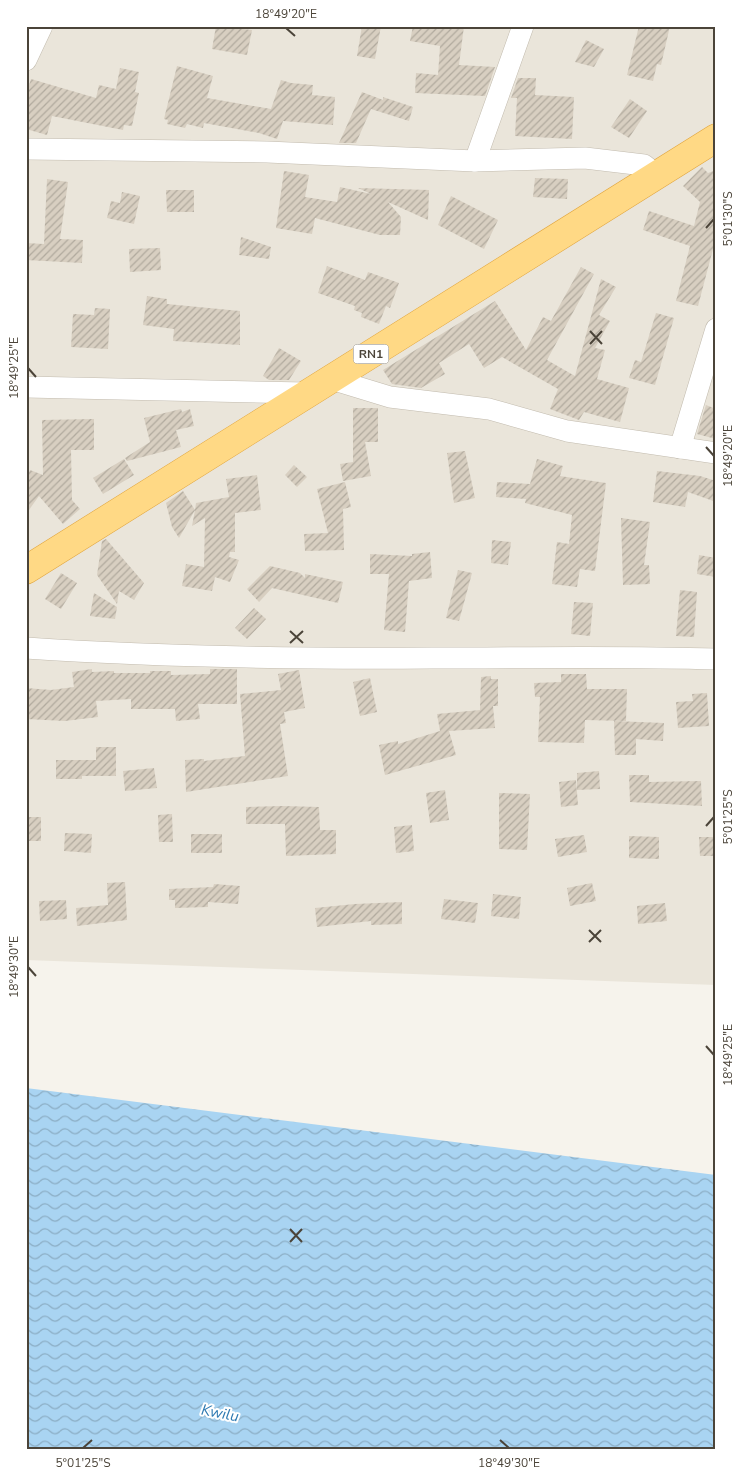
<svg xmlns="http://www.w3.org/2000/svg" width="742" height="1476" font-family="'Nunito Sans',sans-serif">
  <style>
    .residential { fill: #eae5da }
    .water { fill: url(#water-waves) }
    .building { fill: url(#building-hatch) }
    .lines { fill: none; stroke-linecap: round; stroke-linejoin: round }
    .minor-casing { stroke: #c2bbae; stroke-width: 22 }
    .trunk-casing { stroke: #e0a43c; stroke-width: 29 }
    .minor { stroke: #fff; stroke-width: 21 }
    .trunk { stroke: #ffd985; stroke-width: 28 }
    .ticks { fill: none; stroke: #4b4439; stroke-width: 2 }
    .labels { text-anchor: middle; stroke-width: 4; stroke-linejoin: round; paint-order: stroke }
    .shield { fill: #fff; stroke: #817c74; stroke-width: 1 }
    .shield-label { font-size: 12px; font-weight: bold; fill: #4b4439 }
    .water-label { font-size: 15px; font-style: italic; fill: #2e7ab2; stroke: #fff }
    .neatline { fill: none; stroke: #4b4439; stroke-width: 2 }
    .ticks-label { font-size: 12px; text-anchor: middle; fill: #4b4439 }
  </style>
  <defs>
    <pattern id="water-waves" width="16" height="10" patternUnits="userSpaceOnUse" patternTransform="scale(1.25)"><rect width="16" height="10" fill="#a9d4f2"/><path d="M0 5q4-4 8 0t8 0" fill="none" stroke="#8caec5"/></pattern>
    <pattern id="building-hatch" width="6" height="6" patternUnits="userSpaceOnUse" patternTransform="scale(1.25)"><rect width="6" height="6" fill="#d8cfc1"/><path d="M-1 1l2-2M0 6l6-6M5 7l2-2" fill="none" stroke="#b1aa9e"/></pattern>
  </defs>
  <rect width="100%" height="100%" fill="#f6f3ec"/>
  <polygon class="residential" points="26,26 716,26 716,985 26,960"/>
  <polygon class="water" points="26,1088 716,1175 716,1450 26,1450"/>
  <g class="building">
    <polygon points="216,26 252,30 247,55 212,49"/>
    <polygon points="362,26 381,26 375,59 357,56"/>
    <polygon points="413,26 445,29 445,26 464,26 459,65 495,67 485,96 415,93 416,73 438,75 440,46 410,41"/>
    <polygon points="639,26 670,26 661,65 657,64 653,81 627,75"/>
    <polygon points="586,40 604,49 594,67 575,62"/>
    <polygon points="177,66 213,76 207,98 271,109 281,80 291,83 313,85 312,95 335,97 333,125 283,121 277,139 259,133 204,123 203,128 187,124 185,128 167,124 168,120 164,119"/>
    <polygon points="120,68 139,72 135,92 139,93 132,126 124,125 123,130 52,116 47,135 26,129 26,95 31,79 96,98 99,85 116,89"/>
    <polygon points="518,78 536,78 535,95 574,97 572,139 515,136 517,98 511,98"/>
    <polygon points="362,92 383,100 383,97 413,107 409,121 371,109 356,143 339,143"/>
    <polygon points="630,99 647,111 629,138 611,127"/>
    <polygon points="702,167 708,173 716,170 716,249 713,249 698,306 676,301 690,246 643,230 649,211 694,226 700,202 683,186"/>
    <polygon points="284,171 309,175 305,197 337,202 340,187 371,194 358,188 429,190 428,220 388,202 401,217 400,235 380,235 315,218 312,234 276,228"/>
    <polygon points="535,178 568,179 567,199 533,197"/>
    <polygon points="47,179 68,182 60,239 83,240 82,263 26,260 26,243 44,244"/>
    <polygon points="166,190 194,190 194,212 167,212"/>
    <polygon points="122,192 140,196 134,224 107,218 111,201 120,203"/>
    <polygon points="451,196 498,220 484,249 438,225"/>
    <polygon points="241,237 271,247 269,259 239,255"/>
    <polygon points="160,248 161,270 130,272 129,249"/>
    <polygon points="327,266 365,280 368,272 399,283 390,308 386,306 379,324 361,317 362,313 354,310 355,306 318,293"/>
    <polygon points="581,267 594,274 547,360 575,376 601,279 616,287 599,315 610,321 595,348 605,350 597,379 629,388 620,422 584,412 579,420 550,409 558,389 502,357 484,368 469,344 439,363 445,374 421,388 392,384 383,370 495,301 526,350 543,317 551,321"/>
    <polygon points="147,296 167,299 167,304 240,311 240,345 173,341 174,329 143,325"/>
    <polygon points="95,308 110,309 108,349 71,347 73,314 94,315"/>
    <polygon points="656,313 674,318 655,385 629,378 635,360 641,362"/>
    <polygon points="279,348 301,361 289,380 269,380 263,376"/>
    <polygon points="706,405 716,409 716,439 697,434"/>
    <polygon points="353,408 378,408 378,442 365,442 371,476 343,481 340,464 353,462"/>
    <polygon points="181,409 182,412 190,409 194,426 176,430 181,447 127,461 125,458 150,442 144,418"/>
    <polygon points="94,419 94,450 71,450 72,500 80,509 63,524 39,496 26,514 26,479 30,470 43,475 42,420"/>
    <polygon points="465,451 475,498 454,503 447,453"/>
    <polygon points="124,459 134,475 103,494 93,478"/>
    <polygon points="537,459 563,466 560,476 606,483 595,571 580,569 577,587 552,584 557,542 569,544 572,515 525,503 526,499 496,497 497,482 530,484"/>
    <polygon points="294,465 307,477 297,487 285,475"/>
    <polygon points="657,471 700,476 716,481 716,502 688,492 685,507 653,502"/>
    <polygon points="257,475 261,510 235,513 235,552 230,552 229,557 239,560 230,582 215,577 212,591 182,586 186,564 204,567 205,518 192,526 195,510 179,538 172,527 166,503 183,491 195,510 196,503 229,497 226,479"/>
    <polygon points="345,482 351,507 343,509 344,550 305,551 304,534 328,533 317,489"/>
    <polygon points="621,518 650,522 644,565 649,565 650,584 623,585"/>
    <polygon points="106,539 144,583 134,600 119,591 117,604 97,575 102,541"/>
    <polygon points="492,540 511,542 508,565 491,563"/>
    <polygon points="430,552 432,578 409,581 405,632 384,630 389,574 370,574 370,554 412,556 412,554"/>
    <polygon points="699,555 716,558 716,577 697,574"/>
    <polygon points="270,566 300,573 305,578 305,574 343,582 338,603 272,588 259,602 247,589"/>
    <polygon points="458,570 472,573 459,621 446,618"/>
    <polygon points="61,573 77,583 61,609 45,599"/>
    <polygon points="680,590 697,592 694,637 676,636"/>
    <polygon points="94,593 117,607 115,619 90,616"/>
    <polygon points="574,602 593,603 590,636 571,634"/>
    <polygon points="254,608 266,619 247,639 235,628"/>
    <polygon points="92,669 92,672 114,671 114,673 150,673 150,671 171,671 171,675 210,674 210,669 237,669 237,704 198,704 200,719 176,721 175,709 131,709 131,699 96,701 98,717 65,721 26,719 26,688 51,690 74,687 72,672"/>
    <polygon points="299,670 305,708 284,712 286,723 280,724 288,776 186,792 185,760 204,759 204,761 245,756 240,694 281,690 278,674"/>
    <polygon points="561,674 586,674 587,689 627,689 626,721 585,720 584,743 538,742 540,697 535,697 534,683 561,682"/>
    <polygon points="491,676 491,679 498,679 498,706 493,706 495,728 449,731 456,755 385,775 379,745 398,741 398,744 440,731 437,714 480,710 481,677"/>
    <polygon points="370,678 377,712 360,716 353,682"/>
    <polygon points="707,693 709,726 678,728 676,702 693,701 692,694"/>
    <polygon points="614,721 664,723 663,741 636,739 636,755 615,755"/>
    <polygon points="96,747 116,747 116,776 82,776 82,779 56,779 56,760 96,760"/>
    <polygon points="154,768 157,788 125,791 123,771"/>
    <polygon points="599,771 600,789 577,790 577,773"/>
    <polygon points="629,775 649,775 649,782 701,781 702,806 630,802"/>
    <polygon points="576,780 578,805 561,807 559,782"/>
    <polygon points="445,790 449,820 430,823 426,793"/>
    <polygon points="499,793 530,794 527,850 499,849"/>
    <polygon points="283,806 319,807 320,830 336,830 336,854 286,856 285,824 246,824 246,807"/>
    <polygon points="172,814 173,842 159,842 158,815"/>
    <rect x="27" y="817" width="14" height="24"/>
    <polygon points="412,825 414,851 396,853 394,827"/>
    <polygon points="65,833 92,834 91,853 64,851"/>
    <rect x="191" y="834" width="31" height="19"/>
    <polygon points="584,835 587,852 558,857 555,839"/>
    <polygon points="629,836 659,837 659,859 629,858"/>
    <polygon points="699,837 716,837 716,856 700,856"/>
    <polygon points="125,882 127,920 77,926 76,908 108,905 107,883"/>
    <polygon points="592,883 596,901 570,906 567,888"/>
    <polygon points="214,884 240,886 238,904 208,902 208,907 175,908 175,900 169,900 169,889 213,887"/>
    <polygon points="493,894 521,897 519,919 491,916"/>
    <polygon points="444,899 478,903 475,923 441,919"/>
    <polygon points="66,900 67,919 40,921 39,901"/>
    <polygon points="402,902 402,924 371,925 371,921 317,927 315,908 355,904"/>
    <polygon points="665,903 667,921 638,924 637,906"/>
  </g>
  <g class="lines">
    <g class="minor-casing">
      <g id="minor">
        <polyline points="26,60 42,26"/>
        <polyline points="26,149 267,152 475,161 585,158 644,165 658,176"/>
        <polyline points="475,161 523,26"/>
        <polyline points="331,379 390,397 489,409 567,431 716,453"/>
        <polyline points="26,387 306,393"/>
        <polyline points="680,448 716,329"/>
        <path d="M26,648c135,9 271,11 406,10 94,0 189,-2 284,1"/>
      </g>
    </g>
    <g class="trunk-casing">
      <polyline id="trunk" points="26,570 716,138"/>
    </g>
    <use href="#minor" class="minor"/>
    <use href="#trunk" class="trunk"/>
  </g>
  <path class="ticks" d="M286,28l9,8M706,228l8,-9M590,331l12,13M590,344l12,-13M28,368l8,9M706,447l8,9M290,631l13,12M290,643l13,-12M706,826l8,-9M589,930l12,12M589,942l12,-12M28,967l8,9M706,1046l8,9M290,1229l12,13M290,1242l12,-13M500,1440l9,8M83,1448l9,-8"/>
  <g class="labels">
    <rect class="shield" x="353.5" y="344.5" width="35" height="19" rx="4"/>
    <g class="shield-label">
      <text x="371" y="358">RN1</text>
    </g>
    <g class="water-label">
      <text transform="translate(220 1413) rotate(11)" y="5">Kwilu</text>
    </g>
  </g>
  <rect width="742" height="1476" fill="none" stroke="#ffffff" stroke-width="55"/>
  <rect x="28" y="28" width="686" height="1420" class="neatline"/>
  <g class="ticks-label">
    <text x="286" y="18">18°49'20"E</text>
    <text transform="translate(728 219) rotate(-90)" y="4">5°01'30"S</text>
    <text transform="translate(14 368) rotate(-90)" y="4">18°49'25"E</text>
    <text transform="translate(728 456) rotate(-90)" y="4">18°49'20"E</text>
    <text transform="translate(728 817) rotate(-90)" y="4">5°01'25"S</text>
    <text transform="translate(14 967) rotate(-90)" y="4">18°49'30"E</text>
    <text transform="translate(728 1055) rotate(-90)" y="4">18°49'25"E</text>
    <text x="83" y="1467">5°01'25"S</text>
    <text x="509" y="1467">18°49'30"E</text>
  </g>
</svg>
